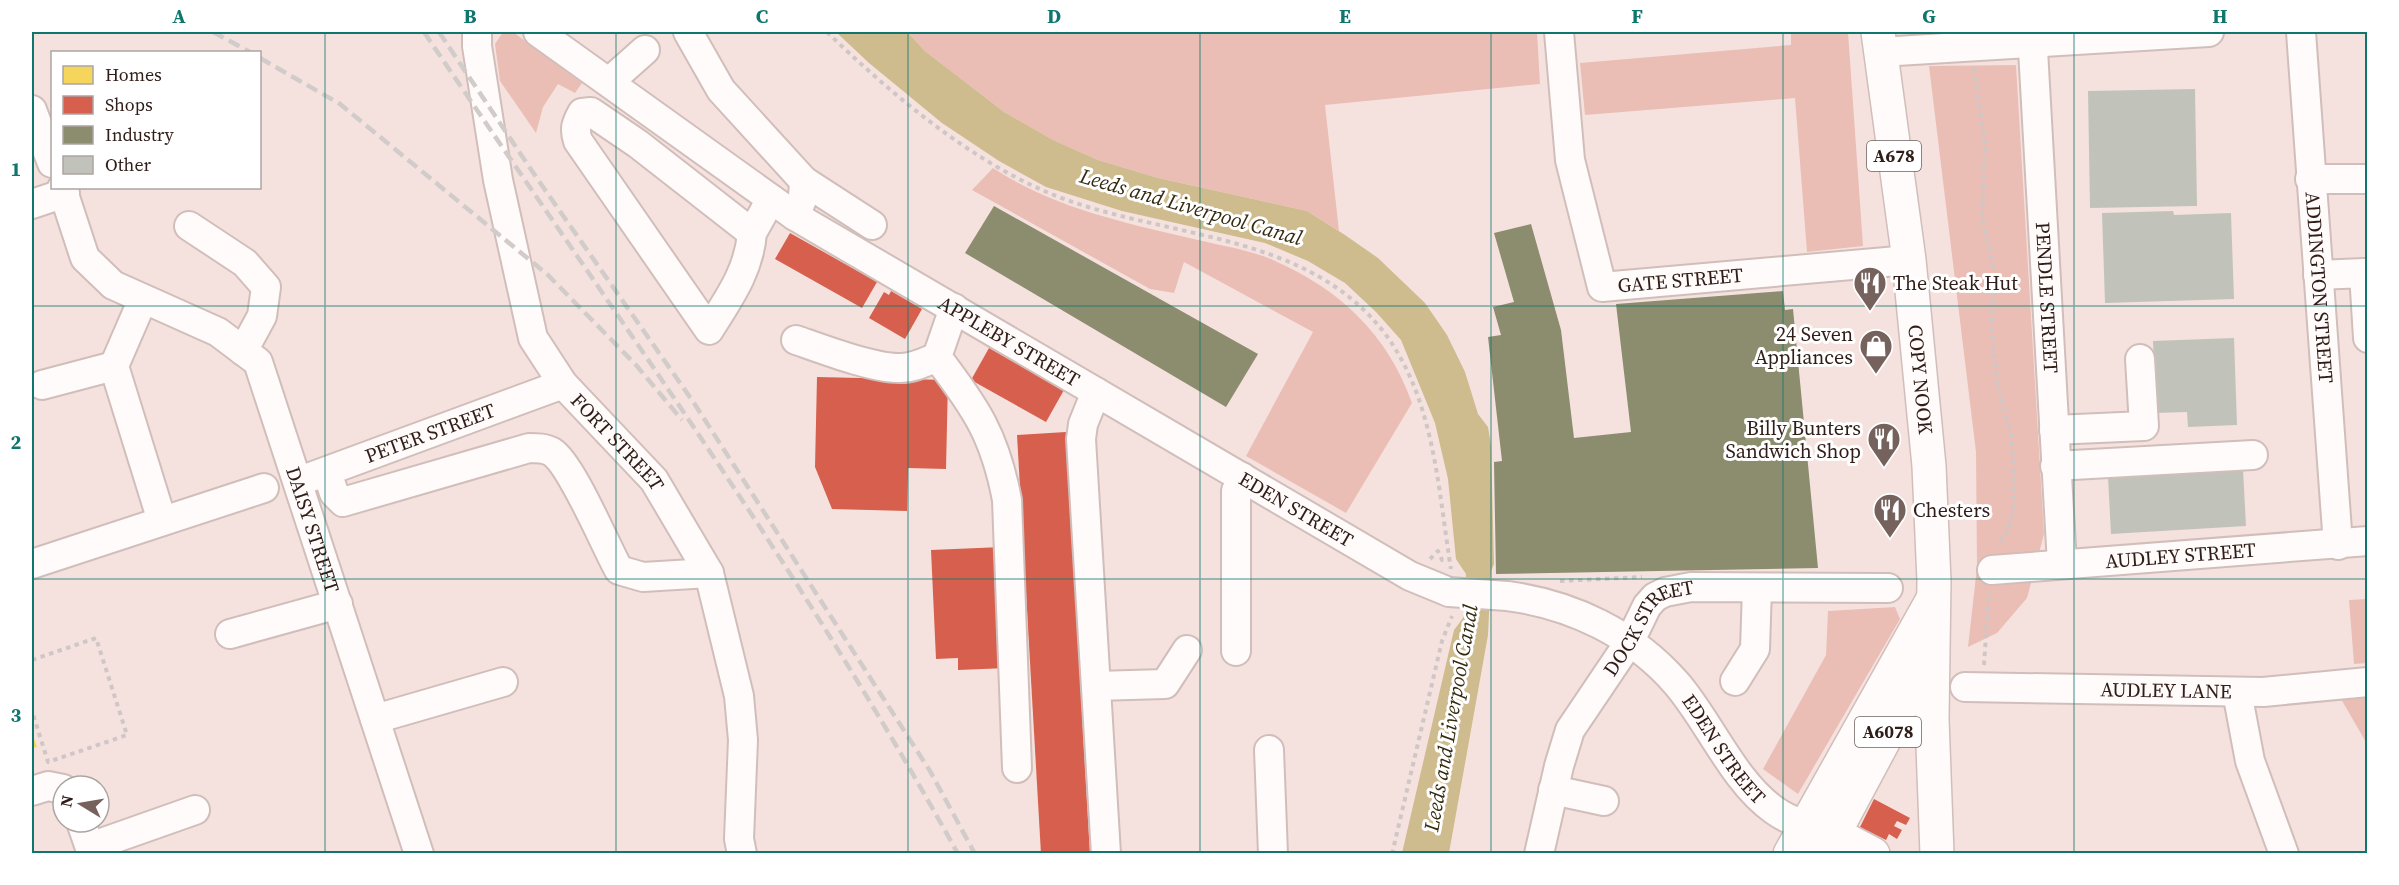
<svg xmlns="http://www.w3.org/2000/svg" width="2399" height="885" font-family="'Source Serif 4',serif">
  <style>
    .green { fill: #ebbeb5 }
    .water { fill: #cebb8e }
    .homes { fill: #f6d55c }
    .shops { fill: #d6604d }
    .industry { fill: #8c8c6e }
    .building { fill: #c1c3ba }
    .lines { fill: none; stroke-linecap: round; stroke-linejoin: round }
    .minor-casing { stroke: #d1beba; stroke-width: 32 }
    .highway-casing { stroke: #d1beba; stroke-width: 36 }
    .path { stroke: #cec7c6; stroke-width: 4; stroke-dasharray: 4.5 4.5; stroke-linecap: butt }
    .minor { stroke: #fefbfa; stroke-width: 28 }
    .highway { stroke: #fefbfa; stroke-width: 33 }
    .rail { stroke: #d1ccca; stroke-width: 4.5; stroke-dasharray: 12 6; stroke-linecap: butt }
    .minor-bridge-casing { stroke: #d1beba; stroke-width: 32; stroke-linecap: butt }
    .minor-bridge { stroke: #fefbfa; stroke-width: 28 }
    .grid { fill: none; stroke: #0f766e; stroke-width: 1.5; stroke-opacity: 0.55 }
    .labels { text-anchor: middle; stroke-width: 6; stroke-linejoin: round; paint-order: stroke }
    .shield { fill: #fff; stroke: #6e615d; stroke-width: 1.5 }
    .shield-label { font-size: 18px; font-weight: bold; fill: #301d18 }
    .street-label { font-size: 20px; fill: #301d18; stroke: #fff }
    .poi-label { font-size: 20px; fill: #301d18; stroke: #fff; text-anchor: start }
    .water-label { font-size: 21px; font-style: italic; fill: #342b0f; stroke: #fff }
    .neatline { fill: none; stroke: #0f766e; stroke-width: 2 }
    .grid-label { font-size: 20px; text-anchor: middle; font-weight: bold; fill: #0f766e }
  </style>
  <rect width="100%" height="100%" fill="#f5e2de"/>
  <g class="green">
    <polygon points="503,32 513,32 582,83 575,93 558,84 543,107 536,133 500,81 495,44"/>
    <polygon points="907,32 1537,32 1540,84 1325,105 1339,231 1307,211 1158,178 1098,160 1053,140 1004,112 925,51"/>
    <polygon points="1791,32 1848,32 1863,246 1807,252 1795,98 1585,115 1580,63 1791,45"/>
    <polygon points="2016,65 2044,534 2027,598 1997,633 1968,647 1977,567 1976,452 1929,66"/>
    <path d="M993,168c63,41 134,55 205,72 25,6 52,10 75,20 67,29 115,75 139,143l-66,110 -100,-57 67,-124 -129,-70 -10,31 -24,-4 -178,-99z"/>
    <polygon points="2367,599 2367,663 2354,664 2349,600"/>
    <polygon points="1895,607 1900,619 1798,794 1763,769 1826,655 1828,611"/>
    <polygon points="2367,682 2367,744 2333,685"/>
  </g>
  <polygon class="water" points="836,32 907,32 925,51 1004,112 1053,140 1098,160 1158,178 1307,211 1345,235 1378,258 1425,303 1447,335 1465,372 1478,414 1488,427 1491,445 1494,564 1491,571 1488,635 1449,853 1402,853 1454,630 1463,618 1466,574 1456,559 1448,479 1435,423 1401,340 1376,312 1345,283 1308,261 1265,243 1122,211 1046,187 999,161 942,123 869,63"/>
  <polygon class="homes" points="32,733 37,747 32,748"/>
  <g class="shops">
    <polygon points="790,233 877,282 862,308 775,259"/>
    <polygon points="891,291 922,309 905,339 869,318 884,292 889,295"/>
    <polygon points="989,348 1064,390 1046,422 971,380"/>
    <polygon points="817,377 948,380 946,469 908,468 907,511 832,509 815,467"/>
    <polygon points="1066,432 1090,854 1041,854 1017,435"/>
    <polygon points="1002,547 1007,668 958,670 958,658 936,659 931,550"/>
    <polygon points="1874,799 1910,818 1906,825 1897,821 1894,826 1902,830 1897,839 1889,834 1886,840 1860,827"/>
  </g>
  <g class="industry">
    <polygon points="994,206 1258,354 1226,407 965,253"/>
    <polygon points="1531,224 1561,330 1574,438 1631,432 1616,304 1783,291 1785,310 1793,309 1818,568 1496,574 1494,462 1502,461 1488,337 1501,335 1493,307 1514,302 1494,233"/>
  </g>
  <g class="building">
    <polygon points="2195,89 2197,206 2090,208 2088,91"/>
    <polygon points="2173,211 2174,215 2231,213 2234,299 2105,303 2102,213"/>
    <polygon points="2234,338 2237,425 2188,427 2187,412 2156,413 2153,341"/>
    <polygon points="2243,469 2246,526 2111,534 2108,477"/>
  </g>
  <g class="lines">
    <g class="minor-casing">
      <g id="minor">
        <path id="s1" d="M477,32v14l21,134 35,158 30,46 91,96 55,93 30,123 4,44 -4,99 3,15"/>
        <path id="s2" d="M538,32l257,184 301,176 -13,32 -2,15 25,415"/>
        <polyline points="688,32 721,90 804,181 803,197 795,216"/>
        <path id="s3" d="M1559,32l11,128 32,127 307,-27"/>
        <path id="s4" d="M2032,32l30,532"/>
        <path id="s5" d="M2301,32l37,513"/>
        <polyline points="1880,52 2209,32"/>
        <polyline points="609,82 645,50"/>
        <polyline points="32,110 52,163"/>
        <polyline points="2310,179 2368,179"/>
        <polyline points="804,181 872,225"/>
        <path id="s6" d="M62,188l23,70 28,27 105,47 40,30 161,492"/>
        <polyline points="32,204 65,193"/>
        <polyline points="189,226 245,263 266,287 262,316 243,351"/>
        <path d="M752,233c-3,38 -23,65 -43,97l-131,-189c-4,-12 -2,-17 4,-28l9,-1 47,32 114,89 19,-34"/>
        <polyline points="2318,275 2364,273 2368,338"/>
        <polyline points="143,299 114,366 162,521"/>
        <path d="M954,308l-17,49c39,51 58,79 70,143l10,268"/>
        <path d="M796,340c26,9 78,29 105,28 13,0 24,-6 36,-11"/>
        <polyline points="42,385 114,366"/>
        <path id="s7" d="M1096,392l314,184 39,16"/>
        <polyline points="2054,430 2144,426 2140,359"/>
        <polyline points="2055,466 2253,455"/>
        <path d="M327,472l7,21 9,9 186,-54c8,0 16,0 23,4 20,13 53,93 67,118l24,7 66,-4"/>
        <path id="s8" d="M308,478l255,-94"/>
        <polyline points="32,564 264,488"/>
        <path id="s9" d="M1992,570l376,-29"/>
        <path id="s10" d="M1507,596c64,8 127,38 170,88 32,37 56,97 97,126 15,11 36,17 54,22"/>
        <polyline points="230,634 338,604"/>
        <polyline points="1236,651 1236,491 1242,477"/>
        <polyline points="1735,681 1755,649 1757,588"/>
        <polyline points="1096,686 1165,684 1187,650"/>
        <path id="s11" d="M1965,687l298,5 105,-10"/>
        <polyline points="2237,692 2250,761 2284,854"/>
        <polyline points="375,719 503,682"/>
        <polyline points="1269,750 1273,854"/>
        <polyline points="1553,790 1604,801"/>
        <polyline points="32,791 48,786 63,789"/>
        <polyline points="81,822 92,854"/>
        <polyline points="90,847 195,810"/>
        <path id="s12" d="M1539,854l20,-88 11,-36 60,-89 17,-35 8,-9 10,-5 26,-5 197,1"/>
      </g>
    </g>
    <g class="highway-casing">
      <g id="highway">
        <path id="s13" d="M1878,32l31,228 20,206 5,115 -2,138 5,135"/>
        <polyline points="1835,834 1873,854"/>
        <polyline points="1790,854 1933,599"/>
        <polyline points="1823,854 1898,714 1926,645"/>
      </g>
    </g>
    <g class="path">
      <path d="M827,32c61,59 136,123 215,158 112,50 263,37 344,145 49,67 52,155 65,234"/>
      <polyline points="1974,68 1985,145 1982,218 1993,267 1992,333 1997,384 2011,434 2014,471 2013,510 2009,530 1997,546"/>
      <polyline points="1430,559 1438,551 1442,560 1450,559"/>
      <polyline points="1560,581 1642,577"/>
      <polyline points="32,660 96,638 127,735 48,762 32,711"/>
      <polyline points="1984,665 1989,592"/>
      <polyline points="1392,854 1442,641 1452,616"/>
    </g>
    <use href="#minor" class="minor"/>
    <use href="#highway" class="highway"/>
    <g class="rail">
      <polyline points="213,32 250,52"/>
      <path d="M424,32c182,270 376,535 534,822"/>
      <polyline points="439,32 536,177 694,403 930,771 975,854"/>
      <polyline points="260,58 340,104 548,275 636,365 682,420"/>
    </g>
    <g class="minor-bridge-casing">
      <polyline id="minor-bridge" points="1449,592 1507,596"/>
    </g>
    <use href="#minor-bridge" class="minor-bridge"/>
  </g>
  <path class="grid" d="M325,32v822M616,32v822M908,32v822M1200,32v822M1491,32v822M1783,32v822M2074,32v822M32,306h2336M32,579h2336"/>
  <defs>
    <g id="restaurant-pin" transform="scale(1.725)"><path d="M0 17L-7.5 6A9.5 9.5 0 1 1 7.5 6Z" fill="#75625d" stroke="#fff"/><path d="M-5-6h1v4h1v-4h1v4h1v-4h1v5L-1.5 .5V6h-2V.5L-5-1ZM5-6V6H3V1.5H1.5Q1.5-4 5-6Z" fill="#fff"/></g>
    <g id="shop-pin" transform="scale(1.725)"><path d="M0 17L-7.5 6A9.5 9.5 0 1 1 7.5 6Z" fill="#75625d" stroke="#fff"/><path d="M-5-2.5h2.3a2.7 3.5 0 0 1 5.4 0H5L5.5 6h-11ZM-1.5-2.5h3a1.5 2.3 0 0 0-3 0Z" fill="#fff"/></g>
  </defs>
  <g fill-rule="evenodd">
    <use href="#restaurant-pin" x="1870" y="283"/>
    <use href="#shop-pin" x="1876" y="346"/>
    <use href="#restaurant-pin" x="1884" y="439"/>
    <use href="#restaurant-pin" x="1890" y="510"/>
  </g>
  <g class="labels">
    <g class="shield">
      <rect x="1867" y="141" width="54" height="30" rx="4.5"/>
      <rect x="1855" y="717" width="66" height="30" rx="4.5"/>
    </g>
    <g class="shield-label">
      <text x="1894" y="162">A678</text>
      <text x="1888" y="738">A6078</text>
    </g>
    <g class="street-label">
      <text dy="7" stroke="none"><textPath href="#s3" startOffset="338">GATE STREET</textPath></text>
      <text dy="7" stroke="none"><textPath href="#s5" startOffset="256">ADDINGTON STREET</textPath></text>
      <text dy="7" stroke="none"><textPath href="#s4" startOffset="266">PENDLE STREET</textPath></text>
      <text dy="7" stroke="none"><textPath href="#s2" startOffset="564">APPLEBY STREET</textPath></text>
      <text dy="7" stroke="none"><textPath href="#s13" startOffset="350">COPY NOOK</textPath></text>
      <text dy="7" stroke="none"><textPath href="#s8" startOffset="130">PETER STREET</textPath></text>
      <text dy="7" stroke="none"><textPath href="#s1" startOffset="446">FORT STREET</textPath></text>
      <text dy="7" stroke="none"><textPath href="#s7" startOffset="232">EDEN STREET</textPath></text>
      <text dy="7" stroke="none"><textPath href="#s6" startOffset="454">DAISY STREET</textPath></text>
      <text dy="7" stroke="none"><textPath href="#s9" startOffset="189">AUDLEY STREET</textPath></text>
      <text dy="7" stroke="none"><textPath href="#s12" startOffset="261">DOCK STREET</textPath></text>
      <text dy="7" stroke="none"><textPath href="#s11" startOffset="201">AUDLEY LANE</textPath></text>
      <text dy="7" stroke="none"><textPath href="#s10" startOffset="276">EDEN STREET</textPath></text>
    </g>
    <g class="poi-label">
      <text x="1893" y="290">The Steak Hut</text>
      <text x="1853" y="341" text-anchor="end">24 Seven<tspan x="1853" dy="23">Appliances</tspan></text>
      <text x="1861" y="435" text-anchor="end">Billy Bunters<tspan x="1861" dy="23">Sandwich Shop</tspan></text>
      <text x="1913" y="517">Chesters</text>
    </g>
    <g class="water-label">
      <text transform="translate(1191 207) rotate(16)" y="7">Leeds and Liverpool Canal</text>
      <text transform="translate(1451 718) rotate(-80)" y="7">Leeds and Liverpool Canal</text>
    </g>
  </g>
  <rect width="2399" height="885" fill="none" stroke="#ffffff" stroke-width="66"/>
  <rect x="51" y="51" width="210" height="138" fill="#ffffff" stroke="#aca5a3" stroke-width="1.5"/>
  <rect x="63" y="66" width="30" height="18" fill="#f6d55c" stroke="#aca5a3" stroke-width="1.5"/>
  <text x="105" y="81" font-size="18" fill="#301d18">Homes</text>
  <rect x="63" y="96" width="30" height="18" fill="#d6604d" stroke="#aca5a3" stroke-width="1.5"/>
  <text x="105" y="111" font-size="18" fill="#301d18">Shops</text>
  <rect x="63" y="126" width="30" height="18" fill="#8c8c6e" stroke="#aca5a3" stroke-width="1.5"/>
  <text x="105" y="141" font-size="18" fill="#301d18">Industry</text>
  <rect x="63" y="156" width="30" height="18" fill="#c1c3ba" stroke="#aca5a3" stroke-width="1.5"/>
  <text x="105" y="171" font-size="18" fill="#301d18">Other</text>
  <g transform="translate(81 804) rotate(281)"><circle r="28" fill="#ffffff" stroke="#aca5a3" stroke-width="1.5"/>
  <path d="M0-4.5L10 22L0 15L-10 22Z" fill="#75625d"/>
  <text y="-9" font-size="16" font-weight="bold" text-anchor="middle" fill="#301d18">N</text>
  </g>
  <rect x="33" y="33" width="2333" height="819" class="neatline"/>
  <g class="grid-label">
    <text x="179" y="23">A</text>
    <text x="470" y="23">B</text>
    <text x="762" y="23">C</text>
    <text x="1054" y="23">D</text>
    <text x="1345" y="23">E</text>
    <text x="1637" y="23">F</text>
    <text x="1929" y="23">G</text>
    <text x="2220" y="23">H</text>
    <text x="16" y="176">1</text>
    <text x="16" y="449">2</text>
    <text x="16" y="722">3</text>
  </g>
</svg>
